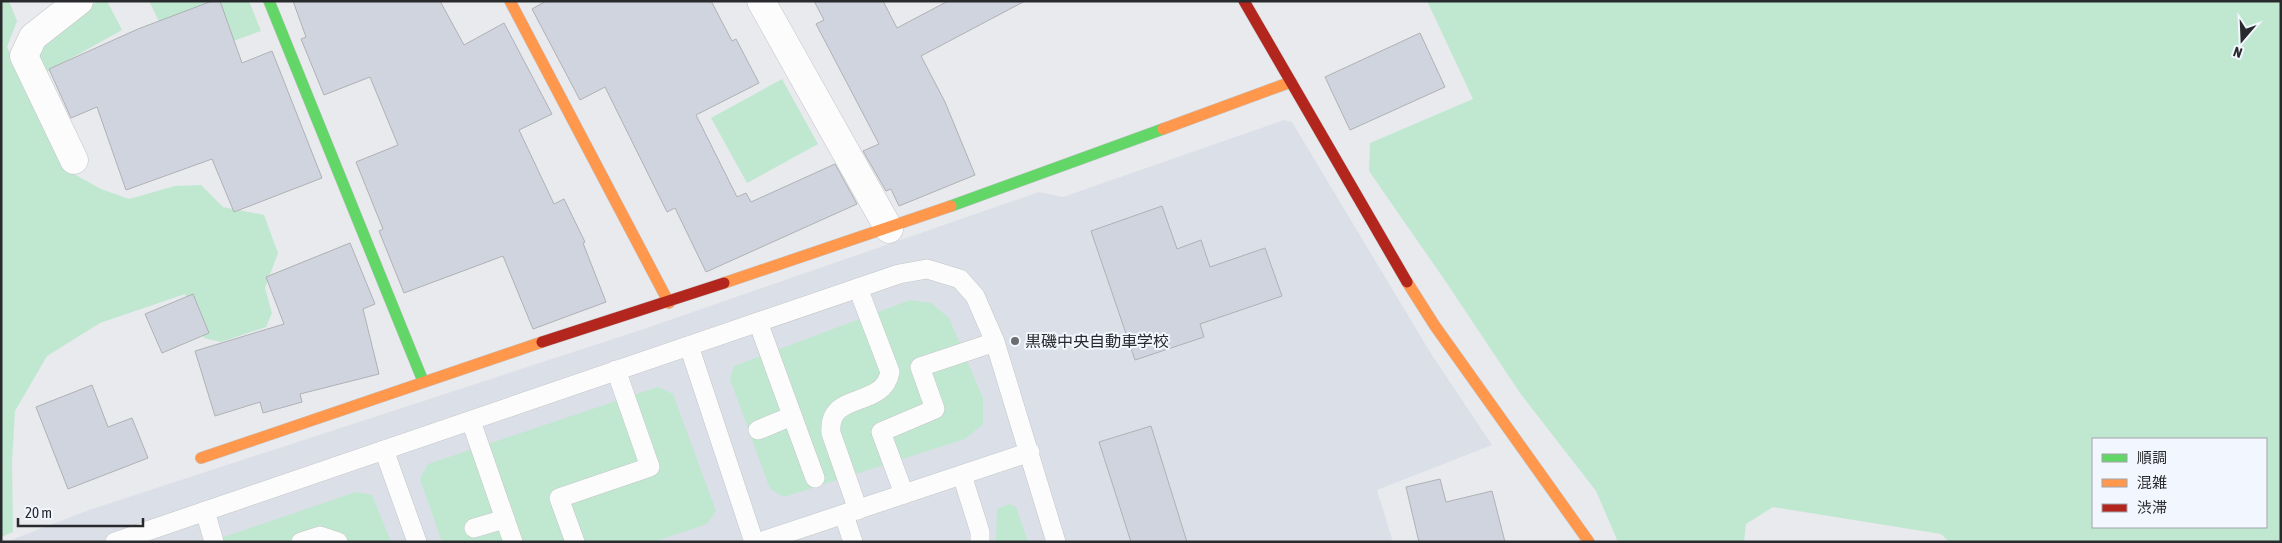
<svg xmlns="http://www.w3.org/2000/svg" width="2282" height="543" font-family="'Asap Condensed','Noto Sans JP',sans-serif">
  <style>
    .built { fill: #dbdfe8 }
    .green { fill: #c0e8d0; fill-rule: evenodd }
    .building { fill: #cfd4df; stroke: #afb1b4 }
    .lines { fill: none; stroke-linecap: round; stroke-linejoin: round }
    .lane-casing { stroke: #c4c5c8; stroke-width: 20 }
    .street-casing { stroke: #c4c5c8; stroke-width: 29 }
    .fast-casing { stroke: #c4c5c8; stroke-width: 12 }
    .slow-casing { stroke: #c4c5c8; stroke-width: 12 }
    .jam-casing { stroke: #c4c5c8; stroke-width: 12 }
    .lane { stroke: #fcfcfc; stroke-width: 19 }
    .street { stroke: #fcfcfc; stroke-width: 28 }
    .fast { stroke: #63d668; stroke-width: 11 }
    .slow { stroke: #ff974d; stroke-width: 11 }
    .jam { stroke: #b3261e; stroke-width: 11 }
    .poi-dot { fill: #6c6d70; stroke: #f2f6fe; stroke-width: 2 }
    .labels { text-anchor: middle; stroke-width: 4; stroke-linejoin: round; paint-order: stroke }
    .poi-label { font-size: 16px; fill: #292a2d; stroke: #f2f6fe; text-anchor: start }
  </style>
  <rect width="100%" height="100%" fill="#e8eaed"/>
  <polygon class="built" points="1284,120 1292,122 1430,352 1492,445 1377,490 1393,542 6,542 89,510 641,330 1039,192 1063,197"/>
  <g class="green">
    <polygon points="1,1 9,1 17,21 7,47 72,173 101,189 129,199 175,186 201,185 223,207 264,215 278,253 265,288 272,313 266,327 221,342 204,338 185,294 100,323 47,356 15,411 12,462 13,532 1,537"/>
    <polygon points="98,1 107,1 122,30 43,74 33,52 45,40"/>
    <polygon points="149,1 249,1 261,31 178,61"/>
    <path d="M1427,1h854v541h-332l-8,-8 -168,-27 -27,17 -2,18h-126l-22,-51 -76,-98 -74,-111 -77,-111 1,-28 103,-44zM2266,439v88h-173v-88z"/>
    <polygon points="782,79 818,144 747,183 711,118"/>
    <polygon points="910,300 931,303 949,318 983,398 983,424 965,439 784,497 770,489 730,379 734,366"/>
    <polygon points="658,387 673,394 716,511 707,524 653,542 442,542 420,479 428,464"/>
    <polygon points="356,492 372,495 391,542 209,542"/>
    <polygon points="1009,504 1016,507 1028,542 996,542 997,509"/>
  </g>
  <g class="building">
    <polygon points="212,1 220,1 242,63 272,51 322,178 234,212 212,159 126,190 97,107 71,118 49,69 138,29"/>
    <polygon points="293,1 440,1 464,45 504,23 552,114 519,130 554,204 564,199 585,242 583,243 606,302 533,329 503,256 404,293 379,231 383,229 356,162 398,145 370,77 324,95 301,39 306,37"/>
    <polygon points="546,1 711,1 732,41 736,39 759,83 696,115 737,197 746,193 751,202 835,164 857,204 706,272 675,208 667,212 605,87 580,100 532,9"/>
    <polygon points="814,1 883,1 897,28 948,1 1025,1 921,56 945,102 975,175 899,206 891,189 886,191 863,151 879,144 816,24 824,20"/>
    <polygon points="1420,33 1445,87 1350,130 1325,77"/>
    <polygon points="1162,206 1177,249 1201,240 1210,267 1265,248 1282,296 1200,324 1204,337 1135,360 1091,231"/>
    <polygon points="350,243 375,304 363,309 379,374 300,394 302,402 263,413 260,402 215,416 195,351 284,324 266,277"/>
    <polygon points="193,294 209,333 162,353 145,314"/>
    <polygon points="92,385 108,427 132,418 148,458 68,489 36,407"/>
    <polygon points="1151,426 1187,542 1131,542 1099,442"/>
    <polygon points="1440,479 1446,502 1492,491 1505,542 1419,542 1406,487"/>
  </g>
  <g class="lines">
    <g class="lane-casing">
      <g id="lane">
        <polyline points="758,322 815,478"/>
        <polyline points="689,346 754,542"/>
        <polyline points="471,421 513,542"/>
        <polyline points="758,430 792,416"/>
        <polyline points="384,450 417,542"/>
        <polyline points="962,475 980,532 980,542"/>
        <polyline points="904,494 881,432 935,409 920,367 995,342"/>
        <path d="M858,510l-27,-77c-4,-43 52,-23 59,-61l-32,-84"/>
        <polyline points="205,511 214,542"/>
        <polyline points="844,515 853,542"/>
        <polyline points="474,528 505,519"/>
        <polyline points="115,542 858,288 899,274 927,269 960,279 975,296 995,342 1056,542"/>
        <polyline points="301,542 320,536 338,542"/>
        <polyline points="575,542 559,498 650,467 616,370"/>
        <polyline points="760,542 1030,452"/>
      </g>
    </g>
    <g class="street-casing">
      <g id="street">
        <polyline points="761,1 889,229"/>
        <polyline points="74,160 24,56 33,37 79,1"/>
      </g>
    </g>
    <g class="fast-casing">
      <g id="fast">
        <polyline points="269,1 423,381"/>
        <polyline points="951,206 1163,129"/>
      </g>
    </g>
    <g class="slow-casing">
      <g id="slow">
        <polyline points="510,1 669,303"/>
        <polyline points="1163,129 1291,82"/>
        <polyline points="1407,282 1435,326 1589,542"/>
        <polyline points="724,283 951,206"/>
        <polyline points="201,458 542,342"/>
      </g>
    </g>
    <g class="jam-casing">
      <g id="jam">
        <polyline points="1244,1 1407,282"/>
        <polyline points="542,342 724,283"/>
      </g>
    </g>
    <use href="#lane" class="lane"/>
    <use href="#street" class="street"/>
    <use href="#fast" class="fast"/>
    <use href="#slow" class="slow"/>
    <use href="#jam" class="jam"/>
  </g>
  <circle class="poi-dot" cx="1015" cy="341" r="5"/>
  <g class="labels">
    <g class="poi-label">
      <text x="1025" y="347">黒磯中央自動車学校</text>
    </g>
  </g>
  <rect width="2282" height="543" fill="none" stroke="#292a2d" stroke-width="5"/>
  <rect x="2092" y="438" width="175" height="90" fill="#f2f6fe" stroke="#a2a4aa"/>
  <rect x="2102" y="454" width="25" height="8" fill="#63d668" stroke="#a2a4aa"/>
  <text x="2137" y="463" font-size="15" fill="#292a2d">順調</text>
  <rect x="2102" y="479" width="25" height="8" fill="#ff974d" stroke="#a2a4aa"/>
  <text x="2137" y="488" font-size="15" fill="#292a2d">混雑</text>
  <rect x="2102" y="504" width="25" height="8" fill="#b3261e" stroke="#a2a4aa"/>
  <text x="2137" y="513" font-size="15" fill="#292a2d">渋滞</text>
  <g transform="translate(2242 40) rotate(199)" stroke="#f2f6fe" stroke-width="4" paint-order="stroke">
  <path d="M0-4L9 19L0 12L-9 19Z" fill="#292a2d"/>
  <text y="-8" font-size="14" font-weight="bold" text-anchor="middle" fill="#292a2d">N</text>
  </g>
  <path d="M18 518v8h125v-8" fill="none" stroke="#292a2d" stroke-width="2.5"/>
  <text x="25" y="518" font-size="15" fill="#292a2d" stroke="#f2f6fe" stroke-width="4" paint-order="stroke">20 m</text>
</svg>
